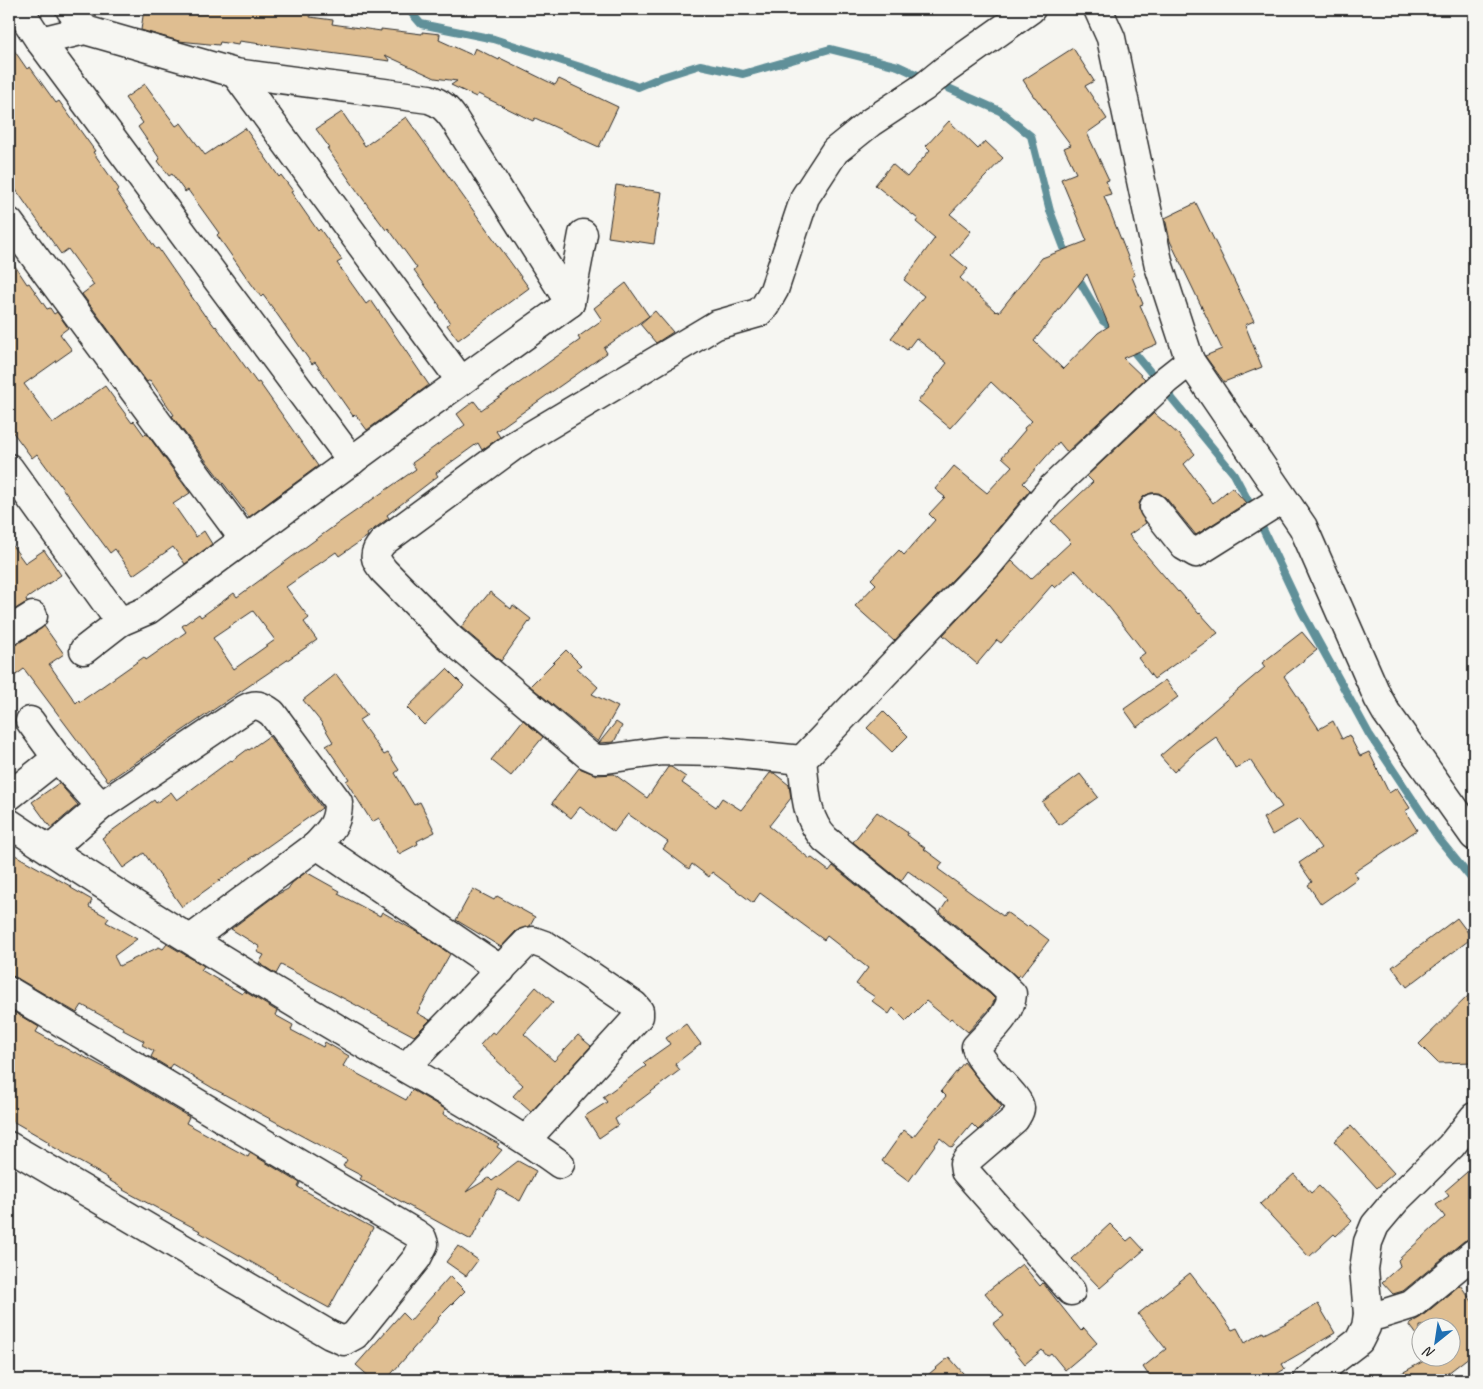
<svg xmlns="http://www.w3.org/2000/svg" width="1483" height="1389" font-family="Caveat,sans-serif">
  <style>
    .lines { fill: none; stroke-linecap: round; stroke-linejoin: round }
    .stream { stroke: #619099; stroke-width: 8 }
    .building { fill: #dfbe91; stroke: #2b2b2b; fill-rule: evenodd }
    .minor-casing { stroke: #2b2b2b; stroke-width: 31 }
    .minor { stroke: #f6f6f2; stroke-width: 28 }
  </style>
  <rect width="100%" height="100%" fill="#f6f6f2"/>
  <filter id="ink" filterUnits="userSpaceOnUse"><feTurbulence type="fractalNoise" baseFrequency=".02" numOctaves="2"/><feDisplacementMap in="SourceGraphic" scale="10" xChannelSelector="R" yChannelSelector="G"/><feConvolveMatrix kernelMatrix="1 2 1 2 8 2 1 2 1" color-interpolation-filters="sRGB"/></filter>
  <g filter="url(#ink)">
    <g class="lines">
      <g class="stream">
        <polyline points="408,9 421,24 494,39 593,71 638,87 662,77 700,65 743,74 830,49 898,66 926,79"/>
        <polyline points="937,83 1000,111 1031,136 1050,211 1068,258"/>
        <polyline points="1076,275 1103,321 1115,329"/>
        <polyline points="1129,346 1234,474 1261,525 1302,612 1369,734 1439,839 1474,882"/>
      </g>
    </g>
    <g class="building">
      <polygon points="144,9 311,9 310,17 333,20 332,24 381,31 381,29 422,34 422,32 440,34 439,40 472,55 475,48 499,60 500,58 555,85 559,79 618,107 599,147 535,118 533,121 478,94 476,97 451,85 457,81 435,78 385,55 390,61 239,41 238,45 220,42 219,45 179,41 141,30"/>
      <polygon points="9,43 27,69 30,67 56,103 59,101 95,151 93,152 119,189 116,191 156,249 158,248 205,316 206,315 215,327 216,326 257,383 259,382 318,466 249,517 172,416 174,415 150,380 147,382 82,294 94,285 68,249 61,254 9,180"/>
      <path d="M1073,48l21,33 -9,5 22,33 -20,14 22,47 -3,1 5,13 -7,2 31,79 -3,2 11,27 -3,1 17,39 -34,14 22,21 -78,73 -8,-10 -36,41 7,7 -55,66 -81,85 -39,-35 21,-22 -5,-5 28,-29 5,5 31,-35 -6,-6 16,-17 -10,-8 19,-23 33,27 25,-27 -10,-9 23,-27 -1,-2 8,-7 -41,-39 -41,46 -32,-27 16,-19 -1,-1 14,-18 -31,-25 -9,12 -16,-12 33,-42 -20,-16 31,-42 -19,-16 2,-3 -43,-34 17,-21 15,13 23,-27 -4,-4 23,-25 29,28 7,-8 18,17 -53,56 21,17 -20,24 17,14 -8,9 36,34 1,-1 2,1 43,-54 45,-17 -26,-62 15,-6 -12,-25 7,-3 -36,-48h-1l-11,-17zM1087,274l22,52 -11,7 -35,36 -29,-28z"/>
      <polygon points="145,84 176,126 181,123 205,155 245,128 279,177 281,175 293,191 291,192 318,231 320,229 342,260 337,263 366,304 371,300 429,385 367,430 355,414 353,416 315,362 312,364 272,307 263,295 261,297 245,275 217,235 219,233 188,190 185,192 172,174 169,176 158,161 160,159 138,127 143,123 125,98"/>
      <polygon points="342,112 365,146 406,117 529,288 458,340 447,325 450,323 439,306 440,306 414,270 417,268 388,228 386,230 360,195 327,148 329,147 316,129"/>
      <polygon points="616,185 662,192 654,244 608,237"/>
      <polygon points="1196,203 1254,321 1245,325 1262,367 1224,382 1205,356 1222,349 1170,241 1165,218"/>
      <polygon points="9,257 27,284 29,283 47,309 50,308 54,314 57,312 68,328 60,334 72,350 24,384 53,423 105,386 132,423 134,421 144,435 147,434 190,493 173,504 196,537 204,531 212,544 185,564 173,547 133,575 115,549 110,553 37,454 32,458 9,427"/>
      <path d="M626,283l23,33 -45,32 3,5 -111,78 4,6 -18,13 -4,-7 -42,30 2,3 -51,39 2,3 -22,16 1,2 -29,20 -3,-4 -50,35 23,31 -5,4 13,18 -209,141 -84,-112 -15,11v-34l8,-2 27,-18 20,28 -15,10 27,39 3,-3 1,2 64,-45 2,3 40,-28 -4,-6 17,-12 2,3 33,-24 3,4 100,-73 79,-55 -4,-6 53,-38 -8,-11 17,-13 7,9 99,-70 -2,-3 24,-17 -8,-12zM253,611l22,29 -41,29 -21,-31z"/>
      <polygon points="655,311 673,332 656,343 640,324"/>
      <polygon points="1154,413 1179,435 1195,454 1184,464 1213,503 1232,487 1246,503 1196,535 1166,498 1159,493 1151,493 1144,496 1139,503 1139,511 1146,523 1129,535 1178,592 1179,591 1199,614 1200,613 1218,633 1154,679 1138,658 1145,653 1109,607 1075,570 1055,588 1052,585 1001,643 997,640 977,664 943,635 1012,561 1031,579 1071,542 1051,521 1093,482 1087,476"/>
      <polygon points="9,541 25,563 44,550 61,575 26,599 27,602 9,613"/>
      <polygon points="490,592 511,609 513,605 531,619 501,661 461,627"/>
      <polygon points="1302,632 1317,650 1284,676 1319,729 1333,721 1342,739 1349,735 1360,756 1369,752 1389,793 1397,788 1410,808 1405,811 1417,830 1354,872 1358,878 1321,904 1308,885 1312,882 1299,863 1321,848 1299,819 1272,835 1263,818 1282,807 1250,760 1236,769 1216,737 1194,753 1174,772 1160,756 1265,667 1262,663"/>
      <polygon points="566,650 581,665 577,668 598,687 592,694 618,707 598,742 530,686"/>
      <polygon points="447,669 464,686 424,725 407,708"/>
      <polygon points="336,674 367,715 359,720 384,755 388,753 399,770 395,773 414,805 420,802 435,832 417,841 418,844 399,854 379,818 372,822 346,781 349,779 326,746 333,742 321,722 303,700"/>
      <polygon points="1165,680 1178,697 1137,727 1124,709"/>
      <polygon points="883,711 908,736 892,752 867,728"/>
      <polygon points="523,720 543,737 511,776 491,760"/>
      <polygon points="616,722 622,726 614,742 599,743"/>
      <polygon points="269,736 322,808 182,907 144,853 123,868 102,838 154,800 156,803 171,792 177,800 231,760 232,761 248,749 249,750"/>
      <polygon points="668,767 671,767 686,777 682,783 716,807 722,798 741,810 770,773 774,773 789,785 791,798 769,826 810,859 812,858 829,871 833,866 990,994 995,999 991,1007 968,1032 951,1018 949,1020 926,1001 906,1021 893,1008 889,1014 872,1001 875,997 856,984 868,968 827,936 824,940 760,893 753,903 712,872 709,877 692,864 689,869 663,849 668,842 628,814 614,832 580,807 571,818 552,803 579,768 597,775 614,774 647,798"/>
      <polygon points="1080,774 1098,797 1059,825 1042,802"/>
      <polygon points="59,783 78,805 51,828 32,802"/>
      <polygon points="877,812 908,833 907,835 925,848 924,849 943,863 938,869 1003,916 1006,912 1027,927 1029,925 1049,940 1021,976 1019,975 1017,977 940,912 948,900 908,871 901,881 853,842"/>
      <polygon points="15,855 72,887 71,888 92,900 89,907 109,918 106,922 137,939 114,956 119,966 159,947 163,949 167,944 204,966 201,970 242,994 244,991 277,1011 275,1015 293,1025 291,1030 323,1047 325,1042 349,1056 343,1066 406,1100 412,1090 445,1109 443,1114 499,1144 497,1147 502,1150 466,1192 489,1178 492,1181 518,1161 536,1171 520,1201 498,1189 471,1240 360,1179 362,1176 343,1166 347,1160 216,1090 172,1064 169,1068 151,1057 154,1051 142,1045 144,1041 123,1030 124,1028 82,1005 77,1013 17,978 9,975 9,867"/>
      <polygon points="306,872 340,891 338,894 380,916 382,912 421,934 450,954 417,1013 430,1020 414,1036 281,965 276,974 259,963 264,955 257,952 260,947 231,929 276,895 288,889 292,883"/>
      <polygon points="473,889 494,900 497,896 535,917 530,926 516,931 501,947 456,920"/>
      <polygon points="1457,918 1472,938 1407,987 1392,967"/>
      <polygon points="536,987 553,1002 524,1034 554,1061 578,1035 591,1046 531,1112 513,1096 523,1085 480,1045 492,1032 495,1034"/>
      <polygon points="1474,990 1474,1062 1438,1063 1419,1044"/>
      <polygon points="9,1009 39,1027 36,1032 74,1053 75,1052 117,1074 189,1117 186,1123 248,1157 250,1153 300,1183 298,1187 373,1228 329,1308 298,1291 298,1290 276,1278 277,1277 199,1232 200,1231 123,1190 124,1189 107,1179 108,1178 48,1144 49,1142 9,1119"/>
      <polygon points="686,1024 701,1044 675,1064 680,1070 615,1119 618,1125 599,1138 585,1116 607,1102 603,1097 646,1066 643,1063 670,1044 666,1038"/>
      <polygon points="964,1062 1002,1107 978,1130 972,1124 952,1148 940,1138 909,1181 882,1161 904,1130 913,1137 946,1096 941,1091"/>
      <polygon points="1351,1126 1394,1173 1377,1188 1334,1141"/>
      <polygon points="1474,1166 1474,1238 1464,1241 1403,1291 1393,1294 1382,1282 1400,1266 1398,1260 1445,1217 1436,1205 1449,1196 1445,1191"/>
      <polygon points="1294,1174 1311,1193 1319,1186 1352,1221 1336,1236 1334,1234 1309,1257 1260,1204"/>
      <polygon points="1110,1224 1127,1241 1132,1237 1144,1250 1100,1288 1072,1259"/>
      <polygon points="458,1246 478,1260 466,1276 446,1262"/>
      <polygon points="1022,1264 1040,1286 1043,1283 1081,1331 1084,1328 1097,1343 1065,1370 1051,1353 1047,1356 1042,1350 1025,1364 993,1324 1004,1316 985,1293"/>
      <polygon points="1190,1273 1214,1304 1232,1330 1237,1328 1245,1343 1263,1332 1264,1334 1286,1323 1318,1304 1335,1333 1282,1364 1285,1369 1266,1380 1152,1380 1143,1367 1166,1349 1138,1314"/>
      <polygon points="450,1276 465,1291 438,1318 439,1319 386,1380 373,1380 356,1365 402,1313 410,1321"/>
      <polygon points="1460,1285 1474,1304 1474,1353 1439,1380 1389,1380 1433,1356 1450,1356 1450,1326 1420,1326 1420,1339 1409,1324 1421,1317"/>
      <polygon points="949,1357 969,1380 922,1380"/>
    </g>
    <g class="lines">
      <g class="minor-casing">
        <g id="minor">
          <polyline points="19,9 40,41 352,461"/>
          <polyline points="70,9 85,30"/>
          <polyline points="1098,9 1111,38 1159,266 1190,361"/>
          <path d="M40,41l45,-11 150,43 194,26c12,4 18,10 25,20l116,184"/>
          <polyline points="235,73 461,381"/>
          <polyline points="9,222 244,539"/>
          <polyline points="9,468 120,622 148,610 414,415 570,303 583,234"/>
          <polyline points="1154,508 1184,546 1196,553 1282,499"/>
          <polyline points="9,631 33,616"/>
          <polyline points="84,650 120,622"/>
          <polyline points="30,721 57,758 101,806"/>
          <path d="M802,760l-80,-8 -59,-1 -57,8h-9l-9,-4 -136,-115 -68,-69c-10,-13 -12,-16 -1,-29l132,-97 201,-120 42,-12 7,-7 9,-16 31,-93 30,-46 36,-29 53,-35 21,-17 86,-61"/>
          <polyline points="9,796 57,758"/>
          <path d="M9,823c109,73 221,142 334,209 73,43 148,83 217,132"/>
          <path d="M50,850l51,-44 144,-97c11,-6 16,-4 27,4l66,89c0,22 -7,27 -21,43l184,125"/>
          <polyline points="191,939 317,845"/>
          <polyline points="9,991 415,1233 422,1238 424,1244 417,1258 355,1335 344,1341 330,1335 9,1146"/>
          <polyline points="406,1067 527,942 533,941 547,946 634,1005 639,1011 639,1016 526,1140"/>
          <path d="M1071,1291l-106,-120 -1,-7 2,-3 49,-42c2,-4 5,-7 5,-11 -1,-13 -40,-41 -44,-61 13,-15 35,-32 36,-53l-12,-12 -175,-143c-21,-22 -19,-50 -23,-79l185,-194 65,-78 114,-108 24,-19 113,166 75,171 8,14 88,124"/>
          <polyline points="1368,1314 1379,1315 1411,1305 1474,1253"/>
          <polyline points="1308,1380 1359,1341 1366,1327 1368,1314 1364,1269 1368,1242 1375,1225 1396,1200 1451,1146 1474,1117"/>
        </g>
      </g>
      <use href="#minor" class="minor"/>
    </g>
  </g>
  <rect width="1483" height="1389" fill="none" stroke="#f6f6f2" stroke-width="30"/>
  <rect x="15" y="15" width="1453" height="1359" fill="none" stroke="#2b2b2b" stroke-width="2" filter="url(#ink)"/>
  <g transform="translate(1436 1342) rotate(210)"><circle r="24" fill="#f6f6f2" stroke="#a5a5a2"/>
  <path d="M0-4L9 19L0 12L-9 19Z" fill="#1f6fb2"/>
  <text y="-8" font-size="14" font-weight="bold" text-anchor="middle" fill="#2b2b2b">N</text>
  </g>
</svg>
